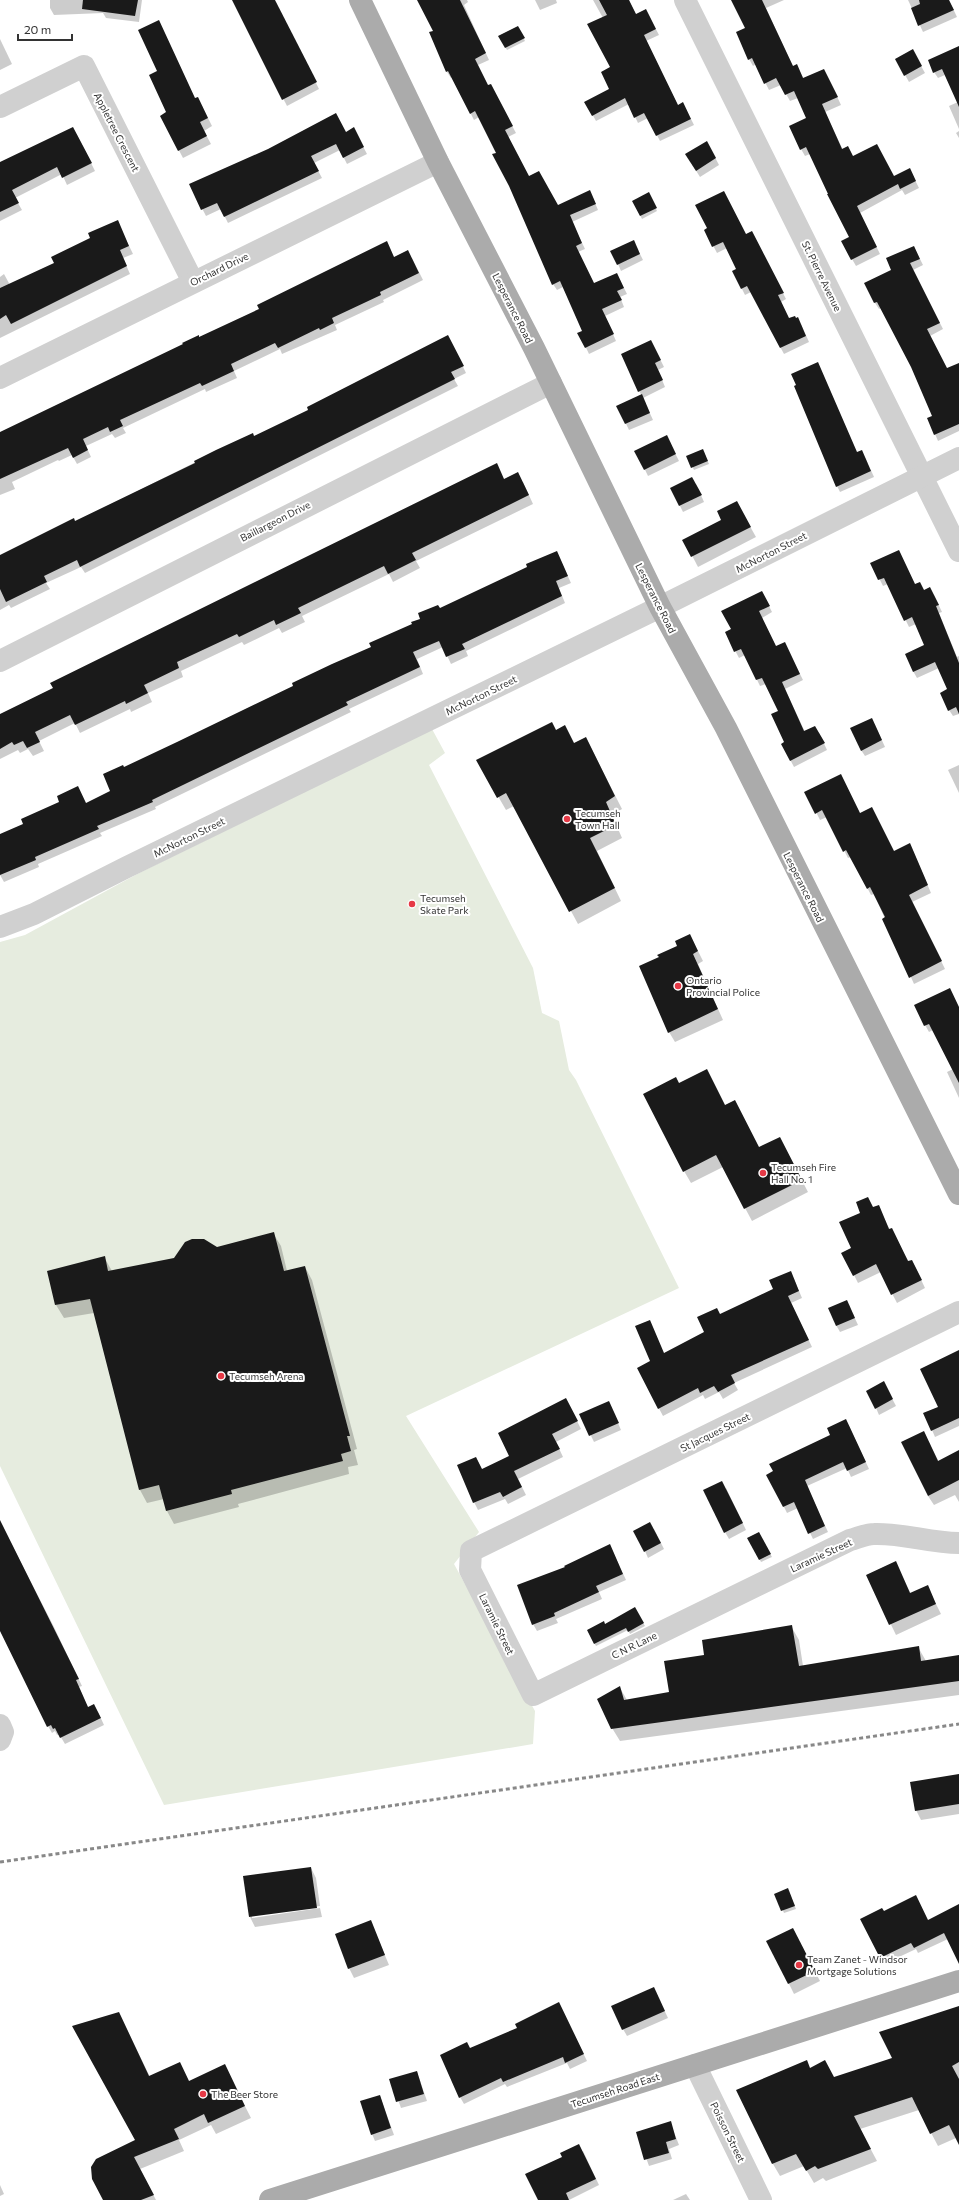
<svg xmlns="http://www.w3.org/2000/svg" width="959" height="2200" font-family="Commissioner,sans-serif">
  <style>
    .green { fill: #e6ecdf }
    .shadow { fill: #0003 }
    .building { fill: #1a1a1a }
    .lines { fill: none; stroke-linecap: round; stroke-linejoin: round }
    .minor { stroke: #d0d0d0; stroke-width: 22 }
    .major { stroke: #ababab; stroke-width: 22 }
    .rail { stroke: #888; stroke-width: 3; stroke-dasharray: 4 3; stroke-linecap: butt }
    .poi-dot { fill: #e63946; stroke: #fff; stroke-width: 1.5 }
    .labels { text-anchor: middle; stroke-width: 4; stroke-linejoin: round; paint-order: stroke }
    .street-label { font-size: 10px; fill: #333; stroke: #fff }
    .poi-label { font-size: 10px; fill: #333; stroke: #fff; text-anchor: start }
  </style>
  <rect width="100%" height="100%" fill="#fff"/>
  <polygon class="green" points="432,729 445,753 429,765 533,968 542,1013 559,1021 569,1070 576,1080 679,1288 406,1416 479,1532 454,1564 535,1711 533,1744 164,1805 0,1466 0,942 25,935 141,872"/>
  <g class="shadow">
    <polygon points="50,0 142,0 139,22 106,18 103,13 54,15 50,8"/>
    <polygon points="233,0 274,0 319,89 287,106"/>
    <polygon points="419,0 467,0 468,2 464,5 489,60 478,65 488,86 490,85 516,133 508,137 529,177 557,206 593,198 598,210 572,222 585,249 578,252 594,284 620,280 627,294 620,297 624,307 605,316 616,341 589,354 579,333 584,331 563,287 557,290 553,284 497,153 479,117 474,120 452,77 451,78 447,72 431,33 435,31"/>
    <polygon points="535,0 556,0 557,3 540,10"/>
    <polygon points="593,0 629,0 636,15 649,16 659,35 646,41 678,106 686,109 694,125 660,141 648,118 638,123 629,104 596,121 586,103 610,90 611,68 603,18"/>
    <polygon points="732,0 784,0 766,8 793,67 800,72 804,79 834,90 841,105 825,112 843,150 853,157 894,177 913,176 919,188 905,195 902,190 860,213 880,254 856,266 852,259 851,237 810,154 805,156 801,149 808,118 798,98 790,101 781,85 769,90 756,64 753,66 749,59 746,29"/>
    <polygon points="908,0 949,0 957,17 923,32"/>
    <polygon points="518,27 525,41 507,50 499,36"/>
    <polygon points="0,39 12,64 0,70"/>
    <polygon points="959,47 959,129 949,106 958,102 945,75 938,78 934,72"/>
    <polygon points="912,50 925,73 909,82 896,59"/>
    <polygon points="195,99 202,106 212,126 204,131 211,144 183,158 161,116"/>
    <polygon points="959,131 959,138 956,133"/>
    <polygon points="346,133 357,135 367,154 347,164 340,150 314,163 322,178 228,223 221,209 206,216 190,185"/>
    <polygon points="77,135 95,171 67,185 62,174 15,198 22,210 0,221 0,164"/>
    <polygon points="707,142 719,165 700,177 690,161"/>
    <polygon points="648,194 657,211 642,219 633,201"/>
    <polygon points="121,229 133,254 123,258 130,274 0,338 0,277 4,274 10,285 56,264"/>
    <polygon points="705,230 746,235 755,238 786,299 781,302 789,320 801,324 809,342 784,354 751,292 745,295 733,271 737,269 727,248 717,253"/>
    <polygon points="914,247 923,265 913,270 943,329 930,336 959,409 959,431 938,441 935,434 934,416 912,367 881,308 879,309 875,303 893,271"/>
    <polygon points="637,248 643,260 621,271 618,264"/>
    <polygon points="390,249 394,258 412,258 423,280 383,300 384,302 335,325 337,330 282,354 280,349 234,371 237,378 206,392 205,389 123,428 126,433 115,438 112,434 86,446 91,457 77,464 72,455 59,461 58,460 12,482 15,489 0,495 0,434"/>
    <polygon points="651,341 664,367 658,370 665,387 643,398 653,420 629,430 618,407 642,396 639,391"/>
    <polygon points="451,342 466,373 454,379 458,386 85,573 81,567 46,583 50,589 11,608 9,605 0,610 0,556 75,522 252,434 254,438"/>
    <polygon points="670,443 679,461 648,476 636,451"/>
    <polygon points="704,453 709,464 694,470 687,456"/>
    <polygon points="857,453 865,457 874,477 840,492 837,486"/>
    <polygon points="497,465 504,480 523,482 533,504 416,561 420,568 393,582 389,574 302,616 305,622 282,633 279,628 244,645 242,642 181,671 183,677 148,693 152,702 131,712 130,709 80,733 75,723 39,741 44,751 33,756 28,749 20,753 18,750 0,759 0,715"/>
    <polygon points="696,484 704,502 683,512 671,488"/>
    <polygon points="742,512 756,537 698,567 684,540"/>
    <polygon points="899,551 915,585 934,595 942,612 939,613 957,657 959,656 959,714 953,716 949,710 949,690 939,668 917,678 913,671 926,646 916,624 909,627 888,584 883,586 872,564"/>
    <polygon points="560,559 571,583 559,588 565,603 466,651 468,656 451,664 443,647 417,659 423,674 349,709 351,712 155,807 156,809 100,833 102,836 38,864 39,867 4,882 0,875 0,835 86,804 112,792 124,769 373,647 440,609"/>
    <polygon points="765,598 772,612 762,618 776,647 788,650 803,680 785,689 805,732 819,733 827,750 794,767 782,744 785,743 779,712 766,684 760,686 745,655 739,658 726,633 732,630"/>
    <polygon points="875,725 885,747 865,756 861,750"/>
    <polygon points="556,731 574,744 586,738 622,809 612,815 622,838 597,851 621,901 578,924 514,806 506,810 477,760"/>
    <polygon points="959,765 959,793 948,770"/>
    <polygon points="806,792 860,814 894,852 913,851 931,893 912,902 945,969 914,984 874,894 871,895 851,857 848,858 827,817 820,820"/>
    <polygon points="690,935 703,961 698,964 723,1020 675,1042 669,1032 660,958 679,946"/>
    <polygon points="959,1008 959,1098 947,1072 953,1069 933,1030 929,1032 925,1025"/>
    <polygon points="679,1085 725,1106 759,1148 786,1150 808,1192 752,1221 723,1167 691,1183 684,1171"/>
    <polygon points="878,1206 890,1230 909,1262 916,1269 925,1288 897,1303 881,1272 858,1283 854,1275 852,1248 862,1214"/>
    <polygon points="273,1233 281,1246 287,1271 305,1267 312,1280 357,1449 354,1450 358,1465 348,1467 349,1474 238,1504 239,1507 174,1524 167,1511 164,1499 147,1503 140,1490 94,1313 64,1318 56,1305 104,1257 112,1271 175,1259"/>
    <polygon points="794,1279 802,1298 791,1303 812,1347 734,1383 738,1390 723,1399 719,1392 705,1399 703,1395 663,1416 638,1369 705,1333 720,1315"/>
    <polygon points="847,1301 858,1325 840,1332 836,1325"/>
    <polygon points="959,1359 959,1426 935,1437 932,1430 939,1407"/>
    <polygon points="887,1389 896,1406 879,1415 876,1408"/>
    <polygon points="570,1407 581,1429 556,1442 563,1457 518,1479 526,1495 508,1504 505,1499 478,1510 474,1502 476,1458 482,1470 510,1456"/>
    <polygon points="612,1409 621,1430 594,1442 581,1415"/>
    <polygon points="849,1426 869,1469 851,1477 847,1468 807,1486 828,1532 813,1539 798,1508 787,1513 768,1475"/>
    <polygon points="929,1442 939,1462 959,1451 959,1502 955,1495 934,1505 928,1496"/>
    <polygon points="726,1488 746,1530 729,1539 725,1532"/>
    <polygon points="0,1528 11,1543 54,1627 82,1686 79,1687 88,1708 98,1712 104,1725 65,1744 59,1734 57,1735 55,1731 52,1733 48,1726 0,1630"/>
    <polygon points="654,1529 664,1549 648,1558 645,1551"/>
    <polygon points="759,1533 772,1557 761,1562 749,1538"/>
    <polygon points="613,1552 626,1580 599,1592 602,1599 556,1619 558,1623 537,1631 533,1624 566,1568"/>
    <polygon points="895,1562 911,1594 927,1586 941,1614 896,1635 867,1575"/>
    <polygon points="635,1609 645,1626 630,1634 628,1630 596,1646 588,1631 605,1625"/>
    <polygon points="791,1626 799,1640 803,1666 918,1647 926,1661 959,1656 959,1695 620,1741 612,1728 620,1688 627,1700 670,1693"/>
    <polygon points="959,1775 959,1814 921,1820 916,1810"/>
    <polygon points="311,1868 316,1878 320,1906 252,1916 252,1918 320,1908 322,1917 255,1927 250,1917"/>
    <polygon points="789,1892 796,1909 784,1913 776,1894"/>
    <polygon points="884,1912 928,1921 959,1914 959,1950 948,1939 918,1953 916,1949 884,1964 880,1958"/>
    <polygon points="371,1922 389,1965 354,1978 349,1968"/>
    <polygon points="793,1929 820,1981 794,1994 768,1941"/>
    <polygon points="657,1995 668,2018 627,2036 623,2029"/>
    <polygon points="959,2008 959,2143 956,2138 938,2146 919,2110 860,2129 877,2161 826,2181 823,2178 814,2183 804,2166 780,2176 773,2164 811,2069 835,2078 894,2059"/>
    <polygon points="562,2010 587,2061 570,2069 567,2063 507,2087 505,2084 464,2104 460,2097 470,2049"/>
    <polygon points="119,2013 150,2077 179,2063 189,2082 224,2065 251,2118 216,2134 211,2125 179,2140 184,2151 140,2169 156,2200 104,2200 137,2141"/>
    <polygon points="417,2072 427,2101 401,2108 391,2080"/>
    <polygon points="380,2096 394,2135 375,2141 372,2134"/>
    <polygon points="670,2122 679,2145 669,2149 672,2159 649,2166 637,2133"/>
    <polygon points="583,2151 599,2185 569,2200 539,2200"/>
    <polygon points="0,2185 4,2194 0,2196"/>
    <polygon points="686,2194 690,2200 673,2200"/>
  </g>
  <g class="building">
    <polygon points="83,0 138,0 135,16 82,9"/>
    <polygon points="232,0 275,0 317,82 282,100"/>
    <polygon points="417,0 460,0 486,53 475,59 488,85 491,84 513,126 505,130 529,176 539,171 558,205 590,190 596,204 570,215 582,243 576,246 594,283 617,273 624,288 617,291 622,300 602,309 614,334 585,348 577,333 582,331 560,281 552,285 509,186 492,154 496,153 475,111 470,114 448,71 446,72 429,32 433,31"/>
    <polygon points="599,0 629,0 636,14 646,9 656,29 644,35 678,105 683,102 691,119 656,136 644,113 634,118 625,98 592,116 584,102 609,89 601,72 610,67 587,24 607,15"/>
    <polygon points="731,0 762,0 793,66 797,64 803,78 824,69 838,97 822,104 842,149 848,146 853,156 877,144 894,176 910,168 916,181 900,189 898,184 857,206 877,247 851,260 841,241 849,237 827,194 828,194 806,147 800,150 789,126 806,118 794,91 785,95 776,78 764,84 752,58 748,60 736,32 745,28"/>
    <polygon points="919,0 949,0 954,10 918,26 911,8 920,4"/>
    <polygon points="159,20 195,98 198,97 208,118 200,122 207,136 178,151 160,116 166,112 149,75 157,71 138,30"/>
    <polygon points="518,26 525,38 505,48 498,36"/>
    <polygon points="959,46 959,107 942,69 933,73 928,60"/>
    <polygon points="913,49 922,66 904,76 895,59"/>
    <polygon points="336,113 346,132 354,127 364,147 343,158 336,144 311,156 319,171 224,217 217,203 201,210 189,184 268,149"/>
    <polygon points="73,127 92,163 62,178 57,167 12,190 19,203 0,212 0,162"/>
    <polygon points="707,141 716,158 696,171 685,154"/>
    <polygon points="724,191 746,234 752,231 784,293 778,295 789,318 795,316 796,318 798,317 806,336 780,348 747,286 741,289 732,271 736,269 723,242 712,247 704,230 707,228 695,205"/>
    <polygon points="649,192 657,208 640,216 632,201"/>
    <polygon points="118,220 129,246 120,250 127,266 11,324 6,315 0,319 0,288 54,263 51,257 90,238 88,233"/>
    <polygon points="634,240 640,254 617,265 610,251"/>
    <polygon points="387,241 394,257 408,250 419,273 380,292 381,295 332,318 334,323 320,330 319,328 278,348 275,343 231,364 234,371 202,386 200,383 120,420 123,426 110,432 108,427 83,439 88,450 73,458 68,448 0,479 0,432 183,344 182,343 199,335 199,337 259,309 257,305"/>
    <polygon points="914,246 920,259 910,263 940,323 927,329 947,368 959,363 959,424 934,435 927,418 932,416 911,367 877,302 874,303 864,283 891,270 886,258"/>
    <polygon points="448,335 464,366 451,372 455,379 80,567 77,560 44,576 47,582 6,602 0,589 0,555 74,518 75,521 195,463 194,461 216,450 253,433 254,436 308,410 307,407"/>
    <polygon points="651,340 661,360 655,363 663,380 638,392 621,354"/>
    <polygon points="818,362 857,452 862,450 871,471 836,487 794,386 796,385 791,374"/>
    <polygon points="642,394 650,413 625,424 616,406"/>
    <polygon points="667,435 676,454 644,470 634,451"/>
    <polygon points="703,449 708,461 691,468 686,456"/>
    <polygon points="497,463 504,479 518,472 529,495 412,553 416,560 388,574 384,566 298,608 301,613 276,625 274,620 239,637 237,634 177,662 179,668 144,685 148,693 126,704 125,701 75,725 70,715 35,732 40,742 27,748 23,741 14,745 12,742 0,749 0,714 53,688 50,683"/>
    <polygon points="692,477 702,495 679,506 670,488"/>
    <polygon points="737,501 751,527 691,557 682,540 721,520 717,511"/>
    <polygon points="899,550 915,584 920,582 924,590 930,587 939,605 936,606 959,663 959,714 956,707 948,711 940,693 947,689 935,662 913,672 905,654 924,645 912,617 904,621 884,578 878,580 870,563"/>
    <polygon points="557,551 568,576 556,581 562,596 462,644 465,649 446,657 439,641 413,652 420,667 346,702 348,705 152,800 153,802 97,826 99,829 35,857 36,860 0,875 0,834 23,824 21,819 59,802 57,796 78,786 86,803 110,791 103,774 123,765 124,767 177,742 293,686 292,683 332,664 371,647 369,643 412,624 411,622 420,619 418,613 438,605 440,608 527,567 526,564"/>
    <polygon points="762,591 770,606 759,611 776,646 785,642 800,674 782,682 804,731 815,726 825,743 790,761 781,744 784,742 771,714 778,711 762,678 756,680 741,649 734,652 725,632 731,629 721,611"/>
    <polygon points="872,718 882,740 861,751 850,728"/>
    <polygon points="552,722 556,730 565,725 574,743 586,737 615,796 606,802 616,825 590,838 615,888 569,912 506,793 497,798 476,760"/>
    <polygon points="841,774 860,813 872,807 894,851 910,843 928,885 909,895 942,961 909,978 882,919 885,917 870,887 867,889 846,850 843,852 822,810 815,814 804,792"/>
    <polygon points="690,934 698,951 693,954 718,1009 668,1033 639,966 659,957 657,955 677,946 675,941"/>
    <polygon points="950,988 959,1007 959,1083 929,1024 924,1026 914,1005"/>
    <polygon points="707,1069 725,1105 735,1100 759,1147 780,1137 802,1180 744,1209 716,1155 683,1172 643,1094 676,1077 679,1083"/>
    <polygon points="868,1197 873,1207 879,1205 889,1229 892,1228 908,1261 912,1260 922,1280 891,1295 876,1264 853,1276 841,1253 851,1248 839,1222 860,1213 856,1202"/>
    <polygon points="274,1232 284,1271 305,1266 350,1436 347,1436 351,1451 341,1454 343,1461 231,1490 232,1494 166,1511 159,1485 139,1490 90,1299 55,1305 47,1271 105,1256 108,1271 174,1258 185,1242 192,1239 204,1239 217,1247"/>
    <polygon points="791,1271 799,1291 788,1296 809,1340 731,1375 735,1383 718,1392 714,1386 700,1393 698,1388 658,1409 637,1368 650,1361 635,1326 650,1320 664,1353 704,1332 697,1317 717,1308 720,1314 773,1289 769,1280"/>
    <polygon points="847,1300 855,1318 836,1326 828,1308"/>
    <polygon points="959,1350 959,1418 931,1431 923,1413 938,1407 920,1369"/>
    <polygon points="884,1381 893,1399 875,1409 866,1391"/>
    <polygon points="566,1398 578,1421 552,1434 560,1449 514,1471 522,1487 503,1497 500,1492 473,1503 457,1465 476,1457 482,1469 509,1456 498,1433"/>
    <polygon points="609,1401 619,1423 589,1436 579,1414"/>
    <polygon points="846,1419 866,1462 847,1471 843,1462 805,1480 825,1526 808,1534 794,1502 783,1507 766,1475 773,1471 769,1464 830,1435 827,1428"/>
    <polygon points="924,1431 938,1461 959,1450 959,1480 928,1496 901,1442"/>
    <polygon points="722,1481 743,1523 724,1533 703,1490"/>
    <polygon points="0,1520 79,1679 76,1680 88,1707 94,1704 101,1718 60,1738 55,1728 53,1729 51,1725 47,1727 0,1631"/>
    <polygon points="650,1522 661,1543 644,1552 633,1531"/>
    <polygon points="759,1532 771,1554 759,1560 747,1538"/>
    <polygon points="610,1544 623,1574 596,1586 599,1592 554,1613 555,1616 532,1625 517,1585 565,1567 564,1566"/>
    <polygon points="896,1561 910,1593 928,1585 936,1604 889,1625 866,1575"/>
    <polygon points="635,1607 644,1623 628,1632 626,1628 594,1644 587,1630 604,1621 605,1624"/>
    <polygon points="792,1625 799,1666 919,1646 921,1661 959,1655 959,1681 611,1729 597,1699 620,1686 624,1700 669,1692 664,1661 704,1655 702,1640"/>
    <polygon points="959,1774 959,1804 915,1811 910,1782"/>
    <polygon points="311,1867 317,1908 249,1917 243,1876"/>
    <polygon points="788,1888 795,1906 781,1911 774,1894"/>
    <polygon points="916,1895 928,1920 959,1904 959,1964 944,1933 914,1948 911,1943 880,1958 860,1919 882,1908 884,1911"/>
    <polygon points="371,1920 385,1955 348,1969 335,1934"/>
    <polygon points="793,1928 815,1971 788,1984 766,1941"/>
    <polygon points="654,1987 665,2011 622,2030 611,2006"/>
    <polygon points="559,2002 584,2054 565,2063 563,2057 503,2082 501,2078 459,2098 440,2055 467,2042 470,2048 517,2028 515,2024"/>
    <polygon points="959,2006 959,2062 952,2066 959,2079 959,2145 949,2125 930,2134 912,2097 854,2116 871,2149 818,2169 815,2166 806,2171 796,2154 772,2164 736,2090 807,2060 810,2068 825,2060 834,2077 892,2058 879,2032"/>
    <polygon points="119,2012 149,2076 180,2062 189,2081 225,2064 245,2106 208,2123 204,2114 174,2129 179,2139 134,2157 154,2195 141,2200 103,2200 92,2179 91,2167 96,2159 135,2140 72,2026"/>
    <polygon points="417,2071 424,2094 396,2102 389,2079"/>
    <polygon points="380,2095 391,2128 371,2135 360,2101"/>
    <polygon points="671,2121 676,2139 666,2142 669,2153 644,2160 636,2132"/>
    <polygon points="579,2144 596,2179 566,2193 569,2200 538,2200 525,2174 562,2157 560,2153"/>
  </g>
  <g class="lines">
    <g class="minor">
      <polyline points="685,0 959,551"/>
      <polyline points="0,107 84,66 193,282"/>
      <polyline points="0,378 438,162"/>
      <polyline points="0,661 551,383"/>
      <polyline points="0,927 34,914 127,867 660,607 959,458"/>
      <path d="M959,1312l-488,239 -1,19 63,125 317,-155c8,-2 16,-6 24,-6 30,-1 55,9 85,9"/>
      <polyline points="0,1725 3,1732 0,1740"/>
      <polyline points="695,2065 761,2200"/>
    </g>
    <g class="major">
      <polyline points="360,0 438,162 534,348 660,607 726,728 959,1194"/>
      <polyline points="270,2200 959,1981"/>
    </g>
    <polyline class="rail" points="0,1862 959,1724"/>
  </g>
  <g class="poi-dot">
    <circle cx="567" cy="819" r="4"/>
    <circle cx="412" cy="904" r="4"/>
    <circle cx="678" cy="986" r="4"/>
    <circle cx="763" cy="1173" r="4"/>
    <circle cx="221" cy="1376" r="4"/>
    <circle cx="799" cy="1965" r="4"/>
    <circle cx="203" cy="2094" r="4"/>
  </g>
  <g class="labels">
    <g class="street-label">
      <text transform="translate(117 132) rotate(63)" y="4">Appletree Crescent</text>
      <text transform="translate(219 269) rotate(-26)" y="4">Orchard Drive</text>
      <text transform="translate(822 276) rotate(64)" y="4">St. Pierre Avenue</text>
      <text transform="translate(513 308) rotate(63)" y="4">Lesperance Road</text>
      <text transform="translate(275 521) rotate(-27)" y="4">Baillargeon Drive</text>
      <text transform="translate(771 552) rotate(-27)" y="4">McNorton Street</text>
      <text transform="translate(656 598) rotate(63)" y="4">Lesperance Road</text>
      <text transform="translate(481 695) rotate(-26)" y="4">McNorton Street</text>
      <text transform="translate(189 837) rotate(-26)" y="4">McNorton Street</text>
      <text transform="translate(804 887) rotate(63)" y="4">Lesperance Road</text>
      <text transform="translate(715 1432) rotate(-26)" y="4">St Jacques Street</text>
      <text transform="translate(821 1555) rotate(-25)" y="4">Laramie Street</text>
      <text transform="translate(497 1624) rotate(64)" y="4">Laramie Street</text>
      <text transform="translate(634 1645) rotate(-26)" y="4">C N R Lane</text>
      <text transform="translate(615 2090) rotate(-18)" y="4">Tecumseh Road East</text>
      <text transform="translate(728 2132) rotate(64)" y="4">Poisson Street</text>
    </g>
    <g class="poi-label">
      <text x="575" y="817">Tecumseh<tspan x="575" dy="12">Town Hall</tspan></text>
      <text x="420" y="902">Tecumseh<tspan x="420" dy="12">Skate Park</tspan></text>
      <text x="686" y="984">Ontario<tspan x="686" dy="12">Provincial Police</tspan></text>
      <text x="771" y="1171">Tecumseh Fire<tspan x="771" dy="12">Hall No. 1</tspan></text>
      <text x="229" y="1380">Tecumseh Arena</text>
      <text x="807" y="1963">Team Zanet - Windsor<tspan x="807" dy="12">Mortgage Solutions</tspan></text>
      <text x="211" y="2098">The Beer Store</text>
    </g>
  </g>
  <path d="M18 34v6h54v-6" fill="none" stroke="#333333" stroke-width="2"/>
  <text x="24" y="34" font-size="12" fill="#333333" stroke="#ffffff" stroke-width="3" paint-order="stroke">20 m</text>
</svg>
